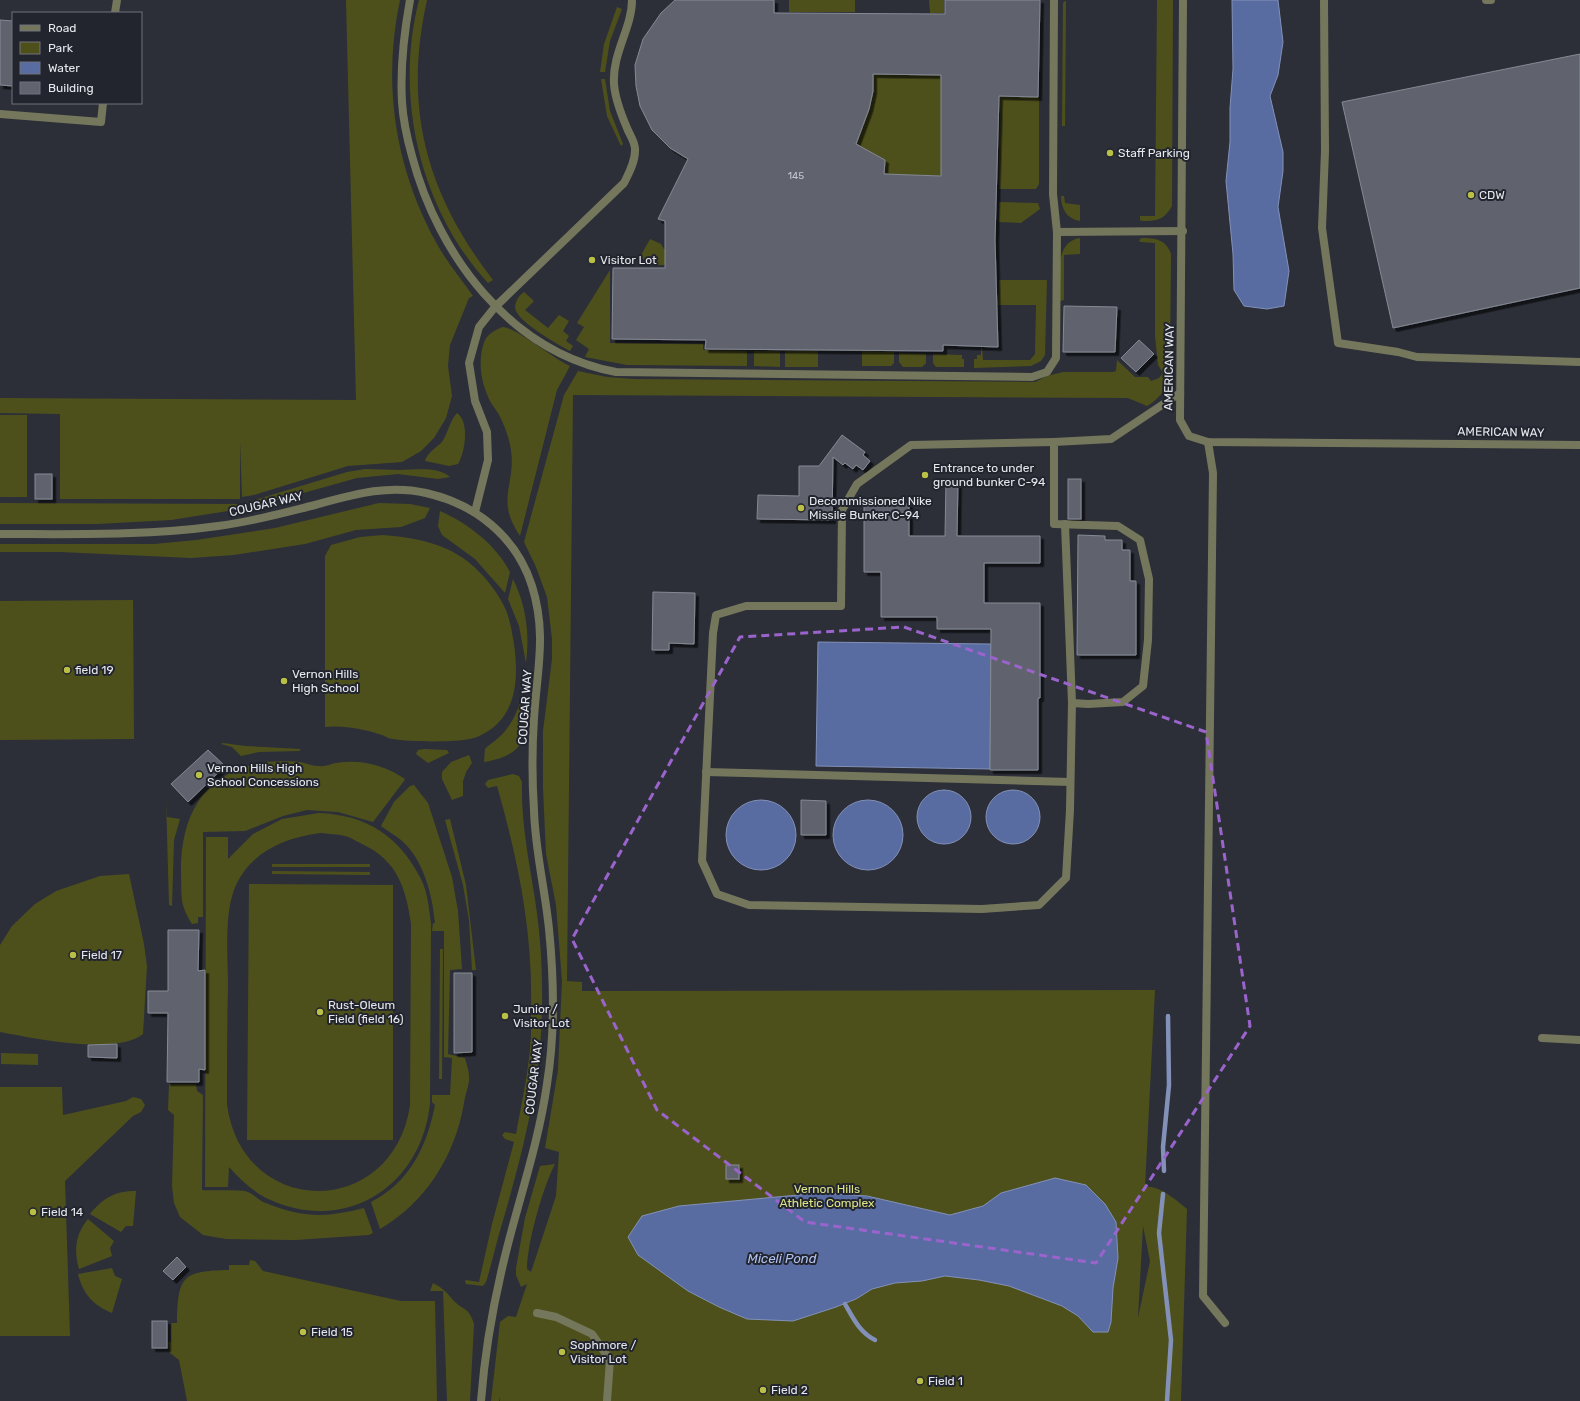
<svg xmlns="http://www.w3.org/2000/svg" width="1580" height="1401" font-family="Rubik,sans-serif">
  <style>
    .green { fill: #4e501c; fill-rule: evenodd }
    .water { fill: #586ca2; stroke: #8391b9 }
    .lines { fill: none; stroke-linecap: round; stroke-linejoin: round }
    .stream { stroke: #8391b9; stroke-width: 4.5 }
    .building { fill: #60646e; stroke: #858994; fill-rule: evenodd; filter: url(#shadow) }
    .service { stroke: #75775c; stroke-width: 8 }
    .minor { stroke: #75775c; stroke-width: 8 }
    .marked { fill: none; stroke: #9b64cd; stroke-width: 3; stroke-dasharray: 8 5; stroke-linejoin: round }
    .poi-dot { fill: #bac045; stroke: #22252e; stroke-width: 1.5 }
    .labels { text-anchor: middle; stroke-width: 4; stroke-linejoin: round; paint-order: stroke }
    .number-label { font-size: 10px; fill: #c4c7ce }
    .poi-label { font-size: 12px; fill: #e6e8ee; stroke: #22252e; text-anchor: start }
    .street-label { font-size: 12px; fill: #e6e8ee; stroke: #22252e }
    .park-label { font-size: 12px; fill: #dee585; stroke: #22252e }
    .water-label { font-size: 13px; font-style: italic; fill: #b0c3f4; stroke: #22252e }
  </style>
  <defs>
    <filter id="shadow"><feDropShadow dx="3.5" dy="3.5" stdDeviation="0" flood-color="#0009"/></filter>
  </defs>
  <rect width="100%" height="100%" fill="#2c2f38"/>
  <g class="green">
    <path d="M346,0h54c-18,84 -5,169 37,244 10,18 24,35 36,52l-4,2 -19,47 -2,21 4,30 -6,22 -12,20 -13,13 -19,11 -54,4 -94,29 -12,2 -2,-56v58h-180v-85l-60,-1v-15l356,2z"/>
    <path d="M419,0h8c-24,108 -1,193 66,280l-5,3c-68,-74 -94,-186 -69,-283z"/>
    <rect x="789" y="0" width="66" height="12"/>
    <polygon points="929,0 944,0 944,13 930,13"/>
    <path d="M1157,0h16l-1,206c-8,14 -15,15 -30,15l-2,-1v-4h15z"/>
    <polygon points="1065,1 1066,1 1065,126 1062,126 1063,3"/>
    <polygon points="617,7 622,9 610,41 605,72 600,72 604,44"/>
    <path d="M873,74l68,1v101l-57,-2 1,-14 -29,-16c10,-23 16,-45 17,-70z"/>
    <polygon points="601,79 605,79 610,111 623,144 621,146 607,116"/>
    <polygon points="1000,97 1039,97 1039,184 1036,189 999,189"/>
    <path d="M1061,196h3l1,7 15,2v16c-13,-2 -19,-12 -19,-25z"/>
    <polygon points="999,202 1038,203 1040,209 1021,223 999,222"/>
    <path d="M1080,238v16l-16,1v45l-4,1c0,-21 -7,-59 20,-63z"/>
    <path d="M1141,238c14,0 25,1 30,16l-1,107h-4v4l4,1c-1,18 -7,31 -23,40l-19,-8 -555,-3 -6,586 15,1v9l573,-1 -10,197c14,-2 31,13 42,22l-6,192h-681v-4l-1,4h-8l9,-79 8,-6 8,1 11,-33 -6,3 -5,-12v-7l9,-50 15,-52 15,-2c-12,23 -28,79 -28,105l4,3 25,-76 3,-44 -14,-4 13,-78 4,-89 -6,-76 -10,-51 -3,-66v-57l9,-72v-20l-5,-42 -11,-30 -12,-25 40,-147 14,-24 29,6 27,2 401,3 12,-6 16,-4h50l3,-1 1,-11 18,17h13l3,4 8,-3 4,-5 -5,-8 -3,-29v-93l-14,-1 -2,-1zM1143,1226l7,35 -12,57z"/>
    <polygon points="650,239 661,244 664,249 668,249 668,265 652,265 640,257"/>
    <polygon points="610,270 610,343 703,344 703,350 747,351 747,366 627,365 585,357 589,349 576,340 584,327 577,323"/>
    <polygon points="999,280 1047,280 1045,355 1041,361 1031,366 974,368 974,359 977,359 977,355 981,355 981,347 982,347 983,360 1030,360 1035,354 1036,305 998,305"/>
    <path d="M524,292l10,9 -9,9 23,18 11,-13 10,6 -6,10 6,5 -3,5 7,5 -3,5c-13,-7 -48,-27 -54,-40 -3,-7 3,-16 8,-19z"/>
    <path d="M502,327c14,0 50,31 68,39l-13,24 -37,146c-25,-37 -4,-50 -9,-86 -2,-13 -7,-26 -13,-37 -4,-6 -9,-12 -11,-19 -7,-16 -9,-38 -2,-54 4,-7 11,-10 17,-13z"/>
    <polygon points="754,351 780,351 780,367 754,366"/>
    <rect x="785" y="351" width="33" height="16"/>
    <polygon points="862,351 894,352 894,363 891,366 862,366"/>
    <polygon points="899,353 926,354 926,363 922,367 903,367 899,362"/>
    <polygon points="933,354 962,355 962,359 964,359 964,367 936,367 933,363"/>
    <path d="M457,413c13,9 8,40 1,51l-9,2 -24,-5c1,-7 12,-14 17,-19 6,-9 8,-22 15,-29z"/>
    <rect x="0" y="415" width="27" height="82"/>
    <path d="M365,469c12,0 24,1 35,1 16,0 37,-4 50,7l-12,2 -40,-5 -41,4 -86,24 -43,9 -57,9 -74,4h-97v-21l242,1 105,-32z"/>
    <polygon points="379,503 410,504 430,508 425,518 401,527 356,530 305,544 234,555 191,558 60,552 0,552 0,544 154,544 196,540 275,528"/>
    <path d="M440,511c29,13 55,33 70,61l-5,21 -30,-34 -33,-24 -4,-9z"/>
    <path d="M383,535c27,2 57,7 80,23 16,11 33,31 41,48 6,12 8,26 10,38 5,37 3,76 -37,93 -14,6 -67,5 -84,2 -4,0 -8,-3 -11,-4 -18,-6 -38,-10 -57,-8v-171l6,-11 29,-8z"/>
    <path d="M513,579c13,26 17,55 13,84l-7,-37 -11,-27z"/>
    <polygon points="133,600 134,739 0,740 0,601"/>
    <path d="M523,692l-2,51c-8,13 -23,16 -37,19l1,-13c3,-4 8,-6 12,-10 14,-11 22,-30 26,-47z"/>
    <polygon points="223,743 245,746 301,749 299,751 259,752 241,756 232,747 221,744"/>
    <polygon points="424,749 447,750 449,753 428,763 416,754 418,750"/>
    <polygon points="469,755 472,763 466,772 463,781 463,796 452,800 442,779 442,772 451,762"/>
    <path d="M263,762c12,0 30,-2 41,1 5,1 9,3 15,3 7,1 11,-2 17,-3 25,-4 48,2 69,16l-1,2 -31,41 -35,-10 -31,-2 -24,6 -38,15 -42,1v85h-5v6l-6,1c-13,-21 -10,-27 -11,-50 -1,-58 22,-101 82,-112z"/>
    <path d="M513,774l6,2 3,6c-1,38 6,74 12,111 5,31 8,62 8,94 2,83 -17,158 -40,237 -6,19 -10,39 -16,58l-3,4 -17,-2 -1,-3 1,-1 13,2 13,-58 22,-82 -9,-3 -3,-4 3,-3 11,2c7,-39 17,-81 15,-120h-11l-3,-3 2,-2h12c2,-78 -13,-149 -34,-223l-9,2 -3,-4 3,-4z"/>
    <path d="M414,785l14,18 24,74 6,34 4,58 -12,1 -2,84 17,4c1,5 4,12 4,18 1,8 -4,18 -5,27 -9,53 -38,99 -84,126l-9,-27c39,-20 56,-56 64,-97l-3,-3v-7h18l2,-37 -8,-1v-126h-12l1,-8h2c-3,-29 -11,-63 -34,-83 -6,-5 -14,-9 -20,-14l13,-24 16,-16z"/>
    <polygon points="166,798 167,817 180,819 174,840 172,906 169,905"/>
    <path d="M319,813c48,2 80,23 102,66 7,14 8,30 10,45l-1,179c-8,84 -86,133 -164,95 -15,-8 -26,-19 -37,-31l-1,20h-23l1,-350h22v22l25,-25 29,-15zM320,833c8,1 17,1 25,3 5,1 11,5 17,8 35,16 44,44 49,80l-1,182c-18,114 -167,113 -183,-1 0,-39 0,-79 1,-118 0,-28 -4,-71 6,-97 14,-37 49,-52 86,-57z"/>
    <polygon points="450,819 466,885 476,970 472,970 469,920 463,885 445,820"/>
    <rect x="272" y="864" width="98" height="3"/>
    <polygon points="272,871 370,872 370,875 272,874"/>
    <path d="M129,874l15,70 3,22 -4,68c-27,22 -110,4 -143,-2v-87l12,-19 23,-22 21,-13 44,-15z"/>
    <polygon points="249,884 393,885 393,1140 247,1140"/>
    <polygon points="440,949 443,949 442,1079 439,1079"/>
    <polygon points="1,1053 38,1054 38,1065 1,1064"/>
    <path d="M169,1084h27l1,7 6,4 -1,95c11,1 38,-1 46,2 5,2 10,7 15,10 39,16 62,16 101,6l9,25 -4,2 -73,5 -70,-1 -23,-4 -23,-18 -6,-14 -2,-17 2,-71 -6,-5z"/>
    <polygon points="0,1087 62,1087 63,1115 126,1101 133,1097 141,1099 145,1105 141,1112 133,1116 65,1181 70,1336 0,1336"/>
    <path d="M136,1191l-3,35h-7l-5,6 -31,-18c13,-16 25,-23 46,-23z"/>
    <path d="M88,1219l26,22 -4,7 2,8 -33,13c-5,-19 -4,-34 9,-50z"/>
    <path d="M250,1260l5,1 8,10 138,30h34l2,100h-250l-8,-41 -9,-7 -2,-11h3v-19h6c1,-47 5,-52 52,-53v-5h20z"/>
    <path d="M112,1268l3,8 7,3 -10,34c-19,-8 -29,-19 -34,-39z"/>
    <path d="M433,1283c10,5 14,10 21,18 10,10 15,6 20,23l-4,77h-23l-4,-110h-13z"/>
  </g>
  <g class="water">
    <polygon points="1232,0 1278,0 1283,42 1278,75 1270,96 1283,152 1283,171 1278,207 1289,271 1284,306 1267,309 1244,306 1234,290 1233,254 1226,181 1230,142 1230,108 1233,69"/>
    <polygon points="818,642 991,644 990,769 816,766"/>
    <circle cx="1013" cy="817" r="27"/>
    <circle cx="944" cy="817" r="27"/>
    <circle cx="868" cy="835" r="35"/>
    <circle cx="761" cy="835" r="35"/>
    <polygon points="1055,1178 1086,1185 1105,1204 1116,1222 1118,1258 1113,1288 1111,1322 1108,1332 1093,1332 1078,1316 1062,1306 1009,1286 979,1280 945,1276 922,1281 895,1283 872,1289 856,1299 836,1307 793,1321 747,1319 719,1307 688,1291 638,1255 628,1237 642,1216 679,1206 820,1193 867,1196 950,1215 983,1206 1001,1193"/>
  </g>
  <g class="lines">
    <g class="stream">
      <polyline points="1164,1171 1163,1147 1169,1085 1168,1016"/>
      <polyline points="1163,1194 1159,1233 1171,1340 1167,1401"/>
      <path d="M845,1304c8,14 15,29 30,36"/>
    </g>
  </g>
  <g class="building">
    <path d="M675,0h99v13l171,1v-14h95l-2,97 -39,-1 -4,144 3,107 -55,-2v6l-238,-2 1,-9 -94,-1 1,-71h52v-47l-7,-2 30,-60 -18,-11 -18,-18 -12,-24 -4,-20 -1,-21 8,-26 18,-26zM873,74l68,1v101l-57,-2 1,-14 -29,-16 13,-35 4,-18z"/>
    <polygon points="0,20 13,21 13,86 0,85"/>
    <polygon points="1580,54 1580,288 1393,328 1342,102"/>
    <polygon points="1064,306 1117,307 1115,352 1063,352"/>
    <polygon points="1139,340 1154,354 1136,372 1121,358"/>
    <polygon points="842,435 865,452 863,455 870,461 863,470 856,465 853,469 845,463 843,465 833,457 832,520 757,519 758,495 799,496 799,466 819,466"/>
    <rect x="35" y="474" width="17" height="25"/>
    <rect x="1068" y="479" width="13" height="40"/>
    <polygon points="946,481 958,481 957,536 1040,536 1040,563 984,563 984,603 1040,603 1040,698 1038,698 1038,770 990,770 991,629 937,629 937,617 881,617 881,572 864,572 864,504 909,504 909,536 945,536"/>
    <polygon points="1078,535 1105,536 1105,540 1122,540 1122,550 1130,550 1130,581 1136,581 1136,655 1077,655"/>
    <polygon points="653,592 695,593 694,644 669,643 669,650 652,650"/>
    <polygon points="208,750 225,766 188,802 171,784"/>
    <polygon points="801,800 826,801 826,835 801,835"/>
    <polygon points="168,930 199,930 198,971 205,970 205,1070 199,1069 199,1082 167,1082 168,1013 148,1013 148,991 168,991"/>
    <polygon points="454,973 472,973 472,1052 454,1053"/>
    <polygon points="117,1044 117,1058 88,1057 88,1045"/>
    <rect x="726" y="1165" width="13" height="14"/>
    <polygon points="177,1257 186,1267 173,1280 163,1271"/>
    <rect x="152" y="1321" width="15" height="27"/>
  </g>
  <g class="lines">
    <g class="service">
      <path d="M410,0c-6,33 -10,68 -8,102 1,18 5,36 10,54 26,99 98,196 204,216l416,5 15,-5 9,-14 1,-126 -4,-38 1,-194"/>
      <polyline points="1183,0 1180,420 1189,436 1208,442 1580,445"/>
      <polyline points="1324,0 1325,151 1322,228 1338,343 1398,352 1417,357 1580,362"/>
      <polyline points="1486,0 1491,0"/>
      <polyline points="115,13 117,0"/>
      <polyline points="0,114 101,122 103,103"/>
      <polyline points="1057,232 1183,231"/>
      <path d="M495,307l129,-124c5,-10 11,-21 11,-32 1,-8 -5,-15 -8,-23 -6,-14 -12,-29 -13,-44 -2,-31 18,-56 18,-84"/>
      <polyline points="1054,442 911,445 857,484 842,510 841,606 746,606 716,615 713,633 702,861 717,894 749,905 982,909 1039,905 1066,878 1070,810 1072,703 1065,524"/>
      <polyline points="1208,442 1213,473 1203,1296 1225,1323"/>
      <polyline points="1072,703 1088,704 1123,702 1143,686 1148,640 1149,579 1140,540 1118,526 1054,524 1054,442 1111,439 1180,393"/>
      <polyline points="706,772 1070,782"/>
      <polyline points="1542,1038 1580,1040"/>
      <polyline points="537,1313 556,1317 592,1334 610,1360 607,1401"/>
    </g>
    <g class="minor">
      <polyline points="475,512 488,460 487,432 475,401 469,363 479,327 495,307"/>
      <path d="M0,534c73,0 146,2 218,-8 33,-4 65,-13 97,-21 37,-10 72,-21 111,-12 49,11 90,43 106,93 15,48 5,84 2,132 -2,30 -2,62 0,92 1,40 11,79 15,119 5,50 6,105 -2,155 -8,56 -26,109 -40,164 -13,51 -22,101 -26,153"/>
    </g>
  </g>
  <path class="marked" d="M904,627l302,105 44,294 -154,237 -291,-41 -148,-112 -85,-171 168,-302z"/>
  <g class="poi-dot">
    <circle cx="1110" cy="153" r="4"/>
    <circle cx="1471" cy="195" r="4"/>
    <circle cx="592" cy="260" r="4"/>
    <circle cx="925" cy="475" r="4"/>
    <circle cx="801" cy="508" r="4"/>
    <circle cx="67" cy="670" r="4"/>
    <circle cx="284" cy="681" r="4"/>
    <circle cx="199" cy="775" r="4"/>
    <circle cx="73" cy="955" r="4"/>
    <circle cx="320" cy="1012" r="4"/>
    <circle cx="505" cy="1016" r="4"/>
    <circle cx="33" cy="1212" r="4"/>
    <circle cx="303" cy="1332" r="4"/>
    <circle cx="562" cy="1352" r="4"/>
    <circle cx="920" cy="1381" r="4"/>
    <circle cx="763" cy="1390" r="4"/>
  </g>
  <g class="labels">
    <g class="number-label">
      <text x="796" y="179">145</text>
    </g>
    <g class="poi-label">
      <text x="1118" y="157">Staff Parking</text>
      <text x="1479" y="199">CDW</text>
      <text x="600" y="264">Visitor Lot</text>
      <text x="933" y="472">Entrance to under<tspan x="933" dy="14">ground bunker C-94</tspan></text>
      <text x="809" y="505">Decommissioned Nike<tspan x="809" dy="14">Missile Bunker C-94</tspan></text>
      <text x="75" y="674">field 19</text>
      <text x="292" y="678">Vernon Hills<tspan x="292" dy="14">High School</tspan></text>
      <text x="207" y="772">Vernon Hills High<tspan x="207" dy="14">School Concessions</tspan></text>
      <text x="81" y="959">Field 17</text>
      <text x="328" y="1009">Rust-Oleum<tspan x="328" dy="14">Field (field 16)</tspan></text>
      <text x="513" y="1013">Junior /<tspan x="513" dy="14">Visitor Lot</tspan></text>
      <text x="41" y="1216">Field 14</text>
      <text x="311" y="1336">Field 15</text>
      <text x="570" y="1349">Sophmore /<tspan x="570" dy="14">Visitor Lot</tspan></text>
      <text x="928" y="1385">Field 1</text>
      <text x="771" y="1394">Field 2</text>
    </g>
    <g class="street-label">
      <text transform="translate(1169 367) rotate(-89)" y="4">AMERICAN WAY</text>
      <text transform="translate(1501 432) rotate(1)" y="4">AMERICAN WAY</text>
      <text transform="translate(266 504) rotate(-13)" y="4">COUGAR WAY</text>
      <text transform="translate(525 707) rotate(-86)" y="4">COUGAR WAY</text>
      <text transform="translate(534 1077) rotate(-83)" y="4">COUGAR WAY</text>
    </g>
    <g class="park-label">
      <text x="827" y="1193">Vernon Hills<tspan x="827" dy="14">Athletic Complex</tspan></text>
    </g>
    <g class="water-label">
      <text x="782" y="1263">Miceli Pond</text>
    </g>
  </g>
  <rect x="12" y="12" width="130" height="92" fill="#22252e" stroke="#70737b"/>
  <rect x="20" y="25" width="20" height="6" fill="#75775c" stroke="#70737b"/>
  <text x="48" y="32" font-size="12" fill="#e6e8ee">Road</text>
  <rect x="20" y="42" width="20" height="12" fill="#4e501c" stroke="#70737b"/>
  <text x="48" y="52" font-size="12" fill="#e6e8ee">Park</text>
  <rect x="20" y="62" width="20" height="12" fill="#586ca2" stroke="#70737b"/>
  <text x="48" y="72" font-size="12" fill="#e6e8ee">Water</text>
  <rect x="20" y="82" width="20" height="12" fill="#60646e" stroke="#70737b"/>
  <text x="48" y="92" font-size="12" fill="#e6e8ee">Building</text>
</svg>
